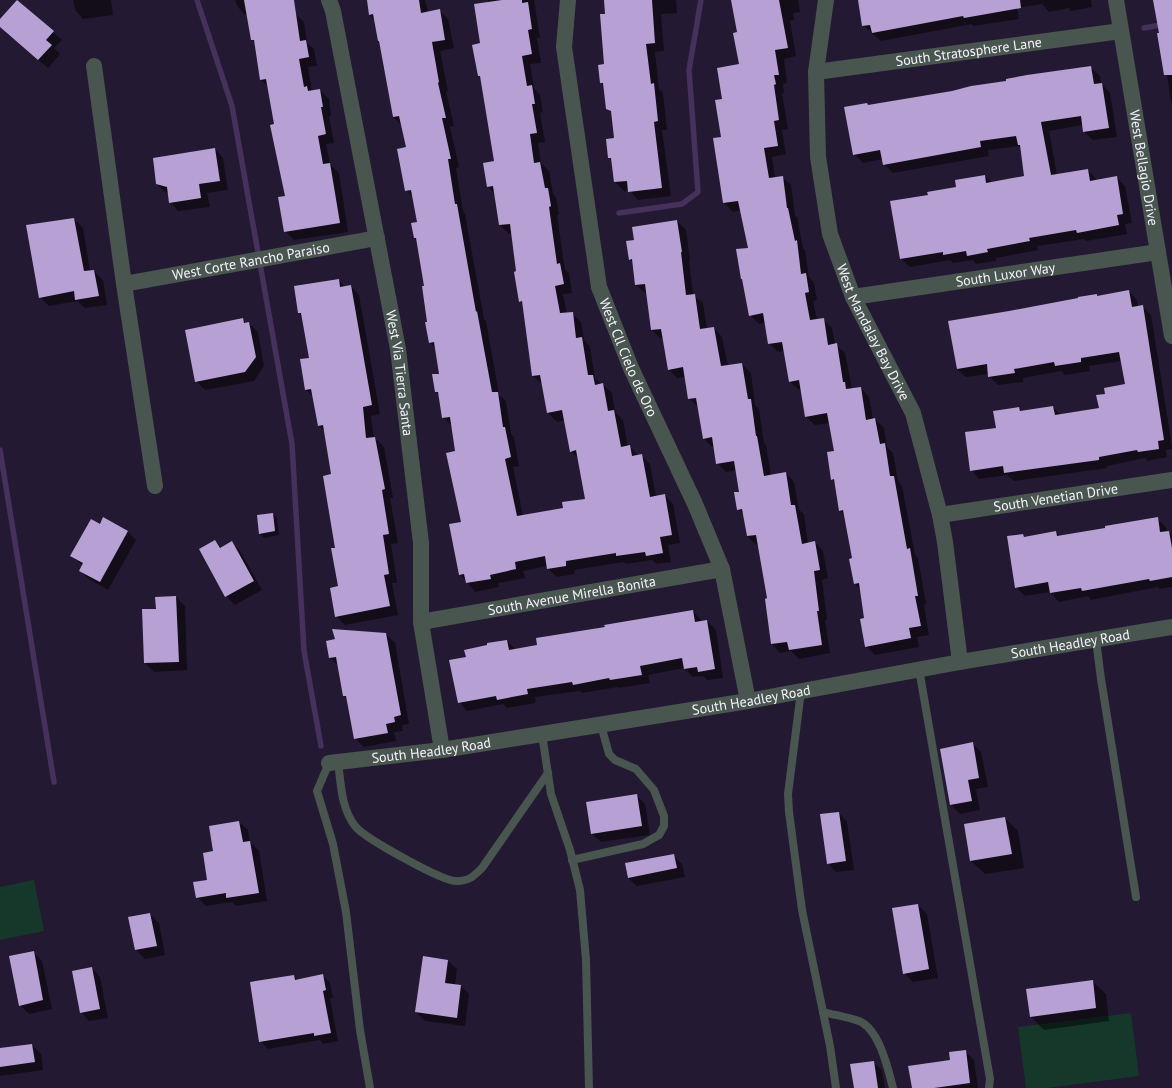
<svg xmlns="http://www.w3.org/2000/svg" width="1172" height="1088" font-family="'PT Sans',sans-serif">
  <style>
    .green { fill: #16382a }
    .shadow { fill: #0007 }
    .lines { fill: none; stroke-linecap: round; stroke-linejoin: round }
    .stream { stroke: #45315c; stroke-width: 5.5 }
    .building { fill: #b7a1d4 }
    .service { stroke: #48564f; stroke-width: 8 }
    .minor { stroke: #48564f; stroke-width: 16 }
    .labels { text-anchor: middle; stroke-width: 4; stroke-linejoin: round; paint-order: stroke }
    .street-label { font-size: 14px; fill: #f7f2fd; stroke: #1b0f28 }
  </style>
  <rect width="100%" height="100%" fill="#241932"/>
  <g class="green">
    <polygon points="34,880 44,931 0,940 0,887"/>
    <polygon points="1131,1013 1139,1076 1047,1088 1026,1088 1018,1027"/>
  </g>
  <g class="shadow">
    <polygon points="73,0 111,0 113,15 83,19 75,10"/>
    <polygon points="235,0 294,0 296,14 304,22 307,43 314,49 317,66 308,67 312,92 320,90 329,99 331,116 329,116 334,143 326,144 330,164 339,173 348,232 294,240 285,231 286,197 269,87 261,80 255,43 252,40 248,15 245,15 237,6"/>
    <polygon points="368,0 425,0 428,13 440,11 448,19 454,48 440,51 448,91 446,91 454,126 450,127 459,167 456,168 463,211 465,214 484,319 486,321 499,395 506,401 511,434 514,437 519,466 513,467 523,516 564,509 587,499 579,459 571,451 565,420 557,422 548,413 542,384 533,376 523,304 520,301 512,233 509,234 500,225 495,194 488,187 495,162 482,79 479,76 481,44 489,3 488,0 534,0 540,38 537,38 541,63 530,64 534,88 540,95 543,112 540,113 545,142 538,143 541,163 549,171 553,194 556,197 559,215 557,215 565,270 569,273 572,293 563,294 567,314 572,313 581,322 584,340 590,347 595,378 612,393 615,412 623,420 628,447 629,446 638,455 641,455 650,464 656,496 665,495 673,504 680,543 668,545 671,562 656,564 652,560 626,564 623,562 574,570 575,574 557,577 548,569 547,566 523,571 525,578 498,583 499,587 475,592 460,574 462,522 456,452 452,426 443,417 440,396 436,392 440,374 436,349 430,343 426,323 428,322 425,287 417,240 414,238 418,223 413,197 406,190 407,148 402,126 393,117 375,20 370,15"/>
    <polygon points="605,0 676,0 677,13 661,14 664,51 655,52 659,89 663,93 667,130 662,130 671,196 638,200 629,190 624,191 615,182 612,161 609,157 615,139 613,114 607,108 605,86 601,83 605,65 607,14"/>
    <polygon points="732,0 798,0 800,12 793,13 794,20 790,21 796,56 784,59 787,83 783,84 784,93 782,93 788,129 782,130 786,154 772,157 775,178 782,177 791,185 795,216 797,217 803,248 805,250 809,277 814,283 817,300 813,301 817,320 823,319 832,328 835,344 845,353 852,389 861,388 869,397 873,420 875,419 884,428 887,447 893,453 898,481 902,486 915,555 918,558 926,604 924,605 929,635 917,637 919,647 875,655 866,646 866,619 861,590 855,584 853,559 845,515 840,511 836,484 832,479 835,452 830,423 815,425 806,417 801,390 799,390 790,382 785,351 778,352 769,343 766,323 759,324 750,315 744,281 742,279 749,248 741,210 733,212 724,203 722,138 723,100 740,65 738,33"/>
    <polygon points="859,0 1091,0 1092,7 1071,11 1069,8 1049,12 1042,4 1017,8 1019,19 973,26 972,24 881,41 863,25"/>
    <polygon points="1154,0 1172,0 1172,107 1160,33"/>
    <polygon points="0,21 53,32 62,40 54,48 60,54 48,68 6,33 0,26"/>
    <polygon points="1091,68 1100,76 1101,83 1110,93 1117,137 1093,140 1084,132 1083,125 1049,131 1057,175 1088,170 1096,179 1097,181 1117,178 1125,186 1132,223 1125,224 1127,234 1086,241 1084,239 1037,246 1038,250 996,258 996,261 976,264 973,260 953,263 950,260 910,267 901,259 929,196 958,188 985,176 992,183 1025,177 1021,147 1019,146 988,150 989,156 893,173 884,164 883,159 863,163 854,154 869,106"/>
    <polygon points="215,149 223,158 228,190 207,193 210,207 178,211 170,202 168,193 166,193 157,184"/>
    <polygon points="74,219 83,228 90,271 94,271 103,280 107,305 85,308 77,301 49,306 40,297"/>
    <polygon points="677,221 686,230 690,260 689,260 693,295 703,303 707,329 714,328 722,337 728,366 742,364 751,373 755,405 759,409 764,444 766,445 771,476 786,473 794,482 799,510 804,514 808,544 815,542 823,551 828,578 822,580 827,619 825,620 830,653 799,659 791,651 780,653 772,644 769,599 758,544 756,545 747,536 744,515 738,509 740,493 737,470 726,472 717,463 714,447 712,447 703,438 698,407 689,398 686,377 677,378 669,370 663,338 661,339 652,330 647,293 645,293 636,285 633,263 630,259 635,240"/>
    <polygon points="339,280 345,287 351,286 359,295 380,414 371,416 374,438 375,438 384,447 393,498 390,498 398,543 391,544 397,583 392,583 398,615 345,625 336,616 339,587 332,475 325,432 319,426 314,397 306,390 310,359 303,317 299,313"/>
    <polygon points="1129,291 1137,300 1138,307 1142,306 1151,315 1172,446 1172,449 1166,450 1167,457 1147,461 1145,458 1107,466 1107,468 1014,481 1007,475 979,479 971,470 997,429 1019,408 1022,412 1053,407 1061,415 1100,409 1107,394 1126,385 1122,361 1089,366 1090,371 1065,375 1061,371 1023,378 1023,382 998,385 989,376 989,374 966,377 957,369 1009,312 1096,295 1098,297"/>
    <polygon points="243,320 246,323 249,323 258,332 264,366 254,381 205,390 196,381"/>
    <polygon points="273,514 277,518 279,535 264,538 260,534"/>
    <polygon points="1157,518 1166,527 1167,532 1169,532 1172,535 1172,587 1159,589 1158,587 1091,600 1088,596 1059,602 1050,592 1025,596 1016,587 1023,535 1025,538 1056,532 1061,537"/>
    <polygon points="100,525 127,531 136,540 108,590 89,579 80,571 83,566 72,556"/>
    <polygon points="215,541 222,548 232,542 240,551 262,590 235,605 226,596"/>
    <polygon points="176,597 185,606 187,670 154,672 145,663 157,610"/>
    <polygon points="693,611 701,620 702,622 707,621 716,630 723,678 707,680 703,676 693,677 684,668 648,675 650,683 619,688 618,687 582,693 580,691 535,697 536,703 507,708 503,704 467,711 459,702 467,658 507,641 516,650 538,646 606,628"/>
    <polygon points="386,634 395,643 409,724 402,725 403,731 394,732 396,741 364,747 355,738 347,699 344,696 339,666 330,658"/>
    <polygon points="973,744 981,752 988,787 976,789 980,810 960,814 951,805 941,749"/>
    <polygon points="636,795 645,804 650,835 601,842 592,834"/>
    <polygon points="839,813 847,822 854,870 836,872 828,863"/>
    <polygon points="1005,818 1018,831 1024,868 985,874 971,861 965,825"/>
    <polygon points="239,822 248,830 250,842 259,851 267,901 236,906 232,902 206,906 197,897 209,881 214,852"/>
    <polygon points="673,855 682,864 685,877 637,886 628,878"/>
    <polygon points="918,905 927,914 938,978 913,982 904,973"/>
    <polygon points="150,914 159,923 165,955 145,959 136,950 130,918"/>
    <polygon points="33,952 42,961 52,1009 29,1014 20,1005"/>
    <polygon points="424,957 448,961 457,969 455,985 461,986 469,994 465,1026 425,1021 416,1012"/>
    <polygon points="92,968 100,977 108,1018 89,1021 81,1012"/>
    <polygon points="322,975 330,983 333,998 330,998 338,1041 323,1044 320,1040 268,1049 260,1041 294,976 298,980"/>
    <polygon points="1092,981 1106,994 1109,1021 1044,1030 1031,1017 1027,990"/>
    <polygon points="32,1045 41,1054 43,1070 0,1076 0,1049"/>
    <polygon points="965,1051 974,1060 978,1088 913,1088"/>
    <polygon points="873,1062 882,1070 885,1088 855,1088"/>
  </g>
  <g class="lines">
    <g class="stream">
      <polyline points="197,0 232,106 292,444 304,651 321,746"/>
      <polyline points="1144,28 1172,23"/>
      <polyline points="619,213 682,204 698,192 689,70 701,0"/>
      <polyline points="0,450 54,782"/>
    </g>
  </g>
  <g class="building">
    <polygon points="17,0 54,31 46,40 52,45 38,60 0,27 0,19"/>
    <polygon points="244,0 294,0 300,41 306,40 309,57 299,59 304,87 307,86 308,91 320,89 323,107 321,107 326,134 318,136 323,164 330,163 340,223 284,232 278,197 285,196 270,125 274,124 266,79 260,80 254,40 251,40"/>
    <polygon points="367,0 419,0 421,13 440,9 445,40 432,42 439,82 438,83 446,118 442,118 451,159 448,159 455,204 457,204 476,312 477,311 492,392 498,392 503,427 505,427 511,457 505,459 517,516 563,508 562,502 585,499 576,450 570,452 562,410 547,413 540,375 532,376 522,301 519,302 514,272 516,271 510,224 499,225 493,186 487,187 483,163 494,161 480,76 478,76 472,45 480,43 474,4 502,0 522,0 522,3 528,2 532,29 528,30 532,54 522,56 527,86 532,85 535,104 532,104 537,133 530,134 534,163 540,162 545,188 548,188 551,206 549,207 557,264 560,263 564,284 555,286 560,313 573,312 576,338 582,337 588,375 593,375 595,385 603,383 608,411 614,410 621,447 630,445 632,456 642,454 650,497 665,494 672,535 660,537 663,553 646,556 645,552 616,556 616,553 566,561 566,566 547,569 545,556 515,562 516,569 490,575 491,579 466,583 464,574 459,575 449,524 461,522 446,453 455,451 450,417 442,418 438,392 435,392 432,374 439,374 434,342 429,343 425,322 427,322 422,286 424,286 416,238 414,238 411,223 417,222 411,190 405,191 397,149 406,147 399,116 393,117 379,41 378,41 373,14 369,15"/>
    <polygon points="604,0 652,0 655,43 646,44 651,84 654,83 658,121 654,122 662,188 628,192 627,181 614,182 611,158 608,158 606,139 614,138 611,111 606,109 603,83 600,83 598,65 604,64 600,14 605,14"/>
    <polygon points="731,0 779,0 788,48 775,50 779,75 774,75 776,84 774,85 779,120 774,121 778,146 764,148 769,178 783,176 787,208 788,208 795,241 797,240 801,274 806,273 809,292 805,293 810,320 824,318 828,345 837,343 843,382 845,382 846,389 861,387 866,420 875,418 880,444 885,443 890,476 894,476 907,549 910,548 918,596 915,596 921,626 909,628 911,638 865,647 860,619 864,618 859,583 854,584 849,559 852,558 843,510 839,511 834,479 831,480 827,452 834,451 827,413 805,417 799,380 789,382 782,342 768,344 763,313 749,316 742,279 741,279 736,249 748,248 738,201 723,203 713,138 721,137 715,100 722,99 717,68 739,64 733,33 737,32"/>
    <polygon points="858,0 1020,0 1021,8 964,18 963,16 872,33 870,25 862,26"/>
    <polygon points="1153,0 1172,0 1172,75 1164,75 1157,33 1159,33"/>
    <polygon points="1091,66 1094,84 1102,83 1109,128 1083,132 1081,116 1041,122 1051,175 1088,169 1090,181 1117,176 1123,214 1117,215 1119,225 1077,233 1076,230 1029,238 1030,241 987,249 988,252 967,256 966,251 943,255 943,252 900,259 890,201 928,195 927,192 956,187 955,180 985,175 986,183 1024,176 1020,145 1018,145 1016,136 980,141 981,147 883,165 880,150 853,155 844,107 867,103 868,105 952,91 971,86 1006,81 1006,79 1027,75"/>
    <polygon points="215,148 220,181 199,184 201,198 169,203 167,187 156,184 153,158"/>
    <polygon points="74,218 84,271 94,270 99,296 75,300 74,291 39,298 26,225"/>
    <polygon points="677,220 682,252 681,252 686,295 695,294 700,329 714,327 721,366 742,363 748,399 751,399 756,436 757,436 764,476 786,472 791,505 795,505 802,544 815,541 820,570 814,571 819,611 817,611 822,645 789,650 787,642 771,644 765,599 767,598 756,535 747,536 742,509 737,510 734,492 739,492 734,461 716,464 712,437 703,439 696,398 688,399 683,367 668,370 661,329 651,330 645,284 635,285 632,259 629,260 626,241 634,240 632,227"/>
    <polygon points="339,279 340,287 351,285 372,405 363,407 366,438 375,437 385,489 382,490 389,534 383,535 389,574 384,575 390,606 335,617 330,588 338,586 331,548 335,548 323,476 331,474 323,425 318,426 311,389 305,390 300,359 309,358 301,313 298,313 294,286"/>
    <polygon points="1129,290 1132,307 1143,305 1164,440 1158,441 1159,449 1138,452 1137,450 1099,457 1099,460 1004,473 1003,466 970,471 965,432 996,428 993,411 1019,407 1020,411 1053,406 1055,415 1099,408 1096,395 1105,394 1104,388 1125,384 1119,352 1081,358 1081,362 1055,366 1054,362 1014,369 1015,373 988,377 987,364 957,369 948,321 1009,311 1078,298 1078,297 1097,294 1097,296"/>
    <polygon points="243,318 244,323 249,322 256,357 245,372 195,382 185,330"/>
    <polygon points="273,513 275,531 259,534 257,515"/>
    <polygon points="103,517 128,531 100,582 79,571 83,563 70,556 91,519 100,524"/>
    <polygon points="1158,517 1160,532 1169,531 1172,548 1172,577 1150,581 1149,579 1082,591 1081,588 1050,593 1048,582 1015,588 1007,536 1023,534 1024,537 1056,531 1057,536 1105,528 1105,526"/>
    <polygon points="215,540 220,548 232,541 254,581 225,597 199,549"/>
    <polygon points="176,596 179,662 144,663 142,609 156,609 155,597"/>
    <polygon points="693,610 695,622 707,620 715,669 698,672 697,667 684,669 682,658 640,666 642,675 610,680 609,678 573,685 572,682 527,689 528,694 497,700 496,696 458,703 449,660 466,657 464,650 487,645 487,643 507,640 509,650 537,645 536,638 605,627 604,625"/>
    <polygon points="332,629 386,633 401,715 394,717 395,722 386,724 388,733 354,739 346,696 343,696 336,657 329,658 326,641 335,639"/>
    <polygon points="973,742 979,778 968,780 972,801 950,805 940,749"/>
    <polygon points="637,794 642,826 591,834 586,802"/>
    <polygon points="839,812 846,861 827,864 820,814"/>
    <polygon points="1005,817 1012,854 970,861 964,824"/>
    <polygon points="239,821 243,842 250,841 259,893 226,898 226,893 196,898 193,882 207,880 203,853 213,851 209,826"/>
    <polygon points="674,854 677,868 628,878 625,863"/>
    <polygon points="918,904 929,969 903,974 892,908"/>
    <polygon points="150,913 157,946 135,950 128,917"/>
    <polygon points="34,951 43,1000 19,1006 9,956"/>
    <polygon points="423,956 448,960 445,983 461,985 457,1018 415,1012"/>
    <polygon points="92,967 100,1009 80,1013 72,971"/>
    <polygon points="323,974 326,990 323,991 331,1033 314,1036 314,1033 259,1042 250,982 294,975 295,980"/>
    <polygon points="1093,980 1096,1008 1030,1017 1026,989"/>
    <polygon points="32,1044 35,1062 0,1067 0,1048"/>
    <polygon points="966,1050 970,1083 934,1088 912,1088 908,1066 950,1060 949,1052"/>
    <polygon points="874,1061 878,1088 854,1088 850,1064"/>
  </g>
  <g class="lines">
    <g class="service">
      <polyline points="1096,640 1101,679 1136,897"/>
      <polyline points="919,669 990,1079 989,1088"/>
      <polyline points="801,691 788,794 789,812 802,910 830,1046 836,1088"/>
      <polyline points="542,734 551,794 570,850 580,890 586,960 589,1088"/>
      <path d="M338,762c3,22 3,46 17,64 9,12 87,55 101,55 13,0 17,-4 26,-13l66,-95"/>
      <polyline points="329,763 317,791 333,844 346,912 360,1030 370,1088"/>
      <polyline points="572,860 643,844 659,835 664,826 664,816 654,790 636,769 615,760 609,754 601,725"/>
      <path d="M823,1012c11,3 25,5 36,9 20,8 29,47 34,67"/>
    </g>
    <g class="minor">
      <path id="s1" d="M329,0l4,11 65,338 23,194v79l21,128"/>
      <path id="s2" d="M568,0l-4,47 35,240 32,81 64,136 27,65 26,132"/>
      <path id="s3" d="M826,0l-10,72 2,85 12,77 23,63 60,116 27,102 5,27 15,120"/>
      <path id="s4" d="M1116,0l56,336"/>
      <polyline points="94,66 124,284 155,486"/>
      <path id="s5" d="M816,72l305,-41"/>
      <path id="s6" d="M124,284l253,-46"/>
      <path id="s7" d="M853,297l305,-45"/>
      <path id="s8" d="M940,515l232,-35"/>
      <path id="s9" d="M421,622l301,-53"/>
      <path id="s10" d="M329,763l113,-13 100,-16 206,-33 212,-39 212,-35"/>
    </g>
  </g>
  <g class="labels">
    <g class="street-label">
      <text dy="5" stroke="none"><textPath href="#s5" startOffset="154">South Stratosphere Lane</textPath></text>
      <text dy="5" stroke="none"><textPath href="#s4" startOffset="170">West Bellagio Drive</textPath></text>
      <text dy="5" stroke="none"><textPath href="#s6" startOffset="129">West Corte Rancho Paraiso</textPath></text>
      <text dy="5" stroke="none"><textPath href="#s7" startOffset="154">South Luxor Way</textPath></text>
      <text dy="5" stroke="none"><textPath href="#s3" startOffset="343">West Mandalay Bay Drive</textPath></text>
      <text dy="5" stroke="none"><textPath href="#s2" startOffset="366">West Cll Cielo de Oro</textPath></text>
      <text dy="5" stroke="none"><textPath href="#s1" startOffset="380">West Via Tierra Santa</textPath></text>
      <text dy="5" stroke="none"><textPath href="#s8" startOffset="117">South Venetian Drive</textPath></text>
      <text dy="5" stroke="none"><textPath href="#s9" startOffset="153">South Avenue Mirella Bonita</textPath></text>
      <text dy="5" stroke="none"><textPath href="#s10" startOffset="751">South Headley Road</textPath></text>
      <text dy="5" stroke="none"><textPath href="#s10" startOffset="427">South Headley Road</textPath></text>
      <text dy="5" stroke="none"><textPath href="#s10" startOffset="103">South Headley Road</textPath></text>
    </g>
  </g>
</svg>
